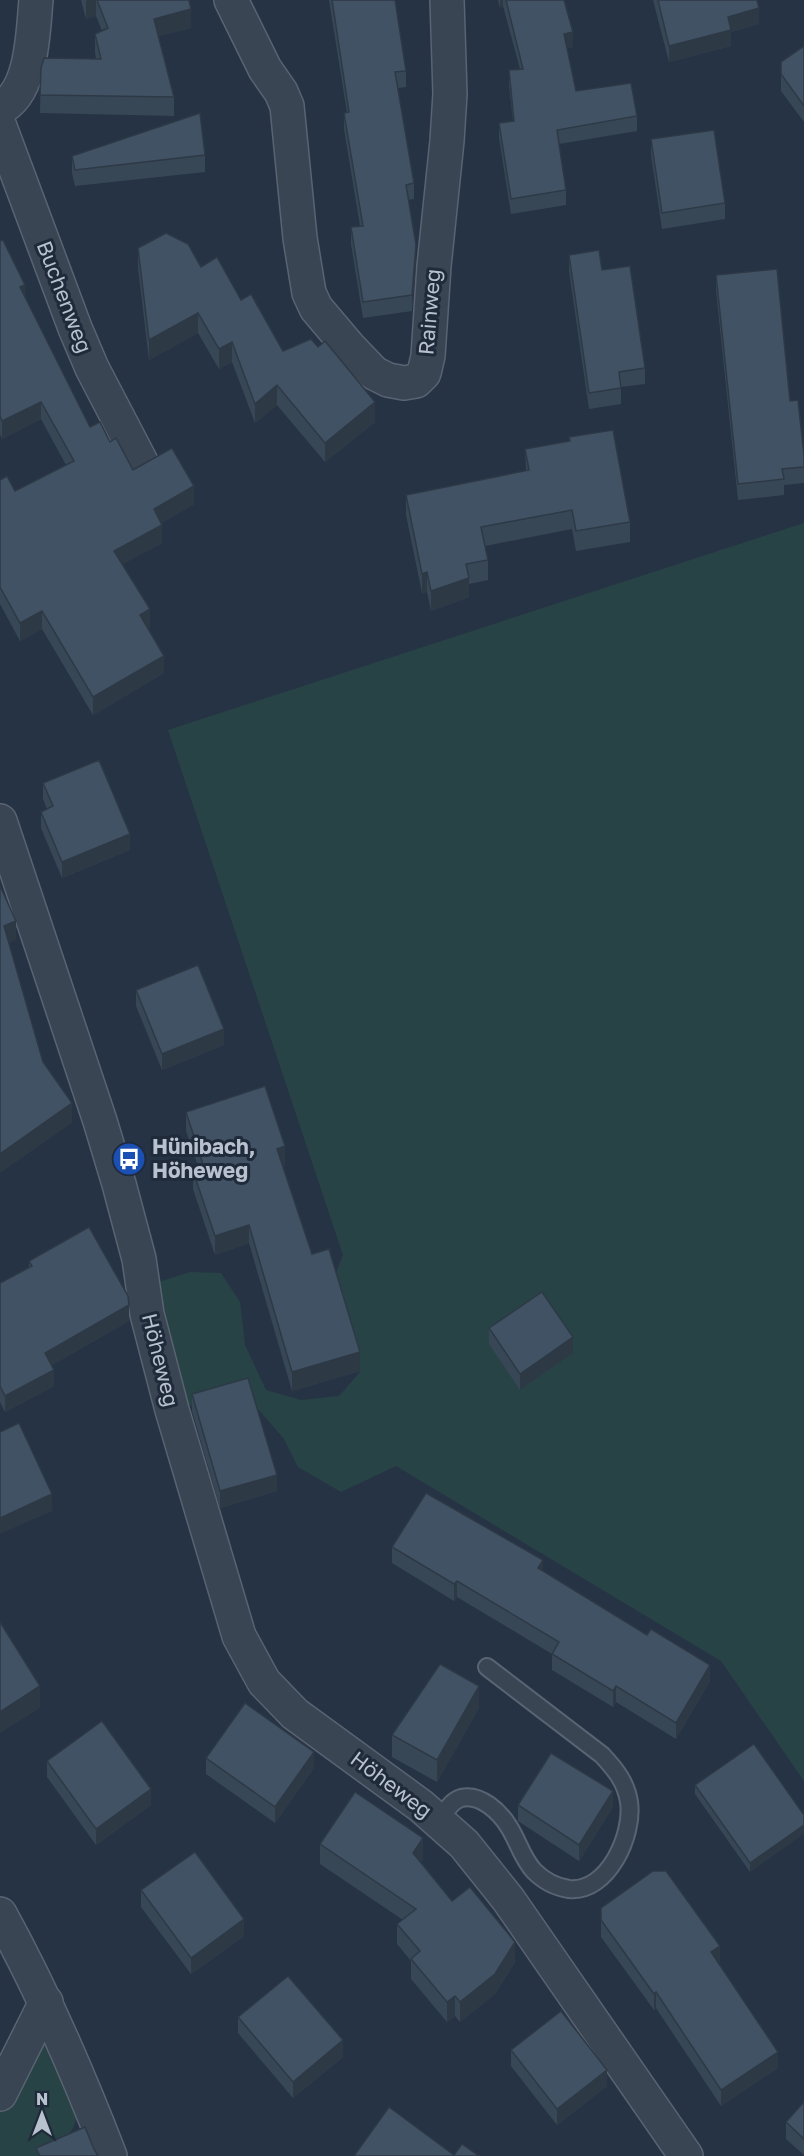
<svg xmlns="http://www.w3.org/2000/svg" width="804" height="2156" font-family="'Golos Text',sans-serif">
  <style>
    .green { fill: #284346 }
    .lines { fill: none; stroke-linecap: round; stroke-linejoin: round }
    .lane-casing { stroke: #596372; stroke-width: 20 }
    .street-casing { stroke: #596372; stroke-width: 36 }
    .lane { stroke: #3a4554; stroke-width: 16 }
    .street { stroke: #3a4554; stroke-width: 33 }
    .wall { fill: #384756 }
    .shaded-wall { fill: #2e3946 }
    .building { fill: #415264; stroke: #2e3946; stroke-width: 1.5 }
    .labels { text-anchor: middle; stroke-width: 6; stroke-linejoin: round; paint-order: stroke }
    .street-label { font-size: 21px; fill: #b8c1ce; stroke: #1f2a3a }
    .poi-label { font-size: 21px; font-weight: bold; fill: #b8c1ce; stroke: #1f2a3a; text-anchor: start }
  </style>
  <rect width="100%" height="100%" fill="#263345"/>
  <g class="green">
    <polygon points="804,523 804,1781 721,1661 396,1466 341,1492 298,1467 284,1439 258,1409 219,1400 172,1410 143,1287 190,1272 221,1273 240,1302 245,1345 266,1390 301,1400 339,1396 360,1372 350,1317 335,1275 343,1255 168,730"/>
    <polygon points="46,2002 86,2095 73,2128 56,2156 0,2156 0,2059"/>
  </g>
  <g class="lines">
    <g class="lane-casing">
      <path id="lane" d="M439,1821c5,-8 12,-20 22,-23 19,-5 39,14 48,29 9,14 13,31 25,44 10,10 21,16 35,18 39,4 65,-55 60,-87 -3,-20 -14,-33 -27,-47l-115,-88"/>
    </g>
    <g class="street-casing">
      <g id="street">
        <polyline points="231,0 265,69 281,92 287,106 300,238 309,293 316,308 349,347 374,373 388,380 404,383 416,381 424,373 428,356 434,266 447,141 450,94 447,0"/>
        <path d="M0,108c33,-15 33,-78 36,-108"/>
        <polyline points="0,127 75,328 92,368 141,462"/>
        <polyline points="0,821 100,1121 119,1184 139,1259 147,1314 172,1410 239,1636 264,1682 295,1714 421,1806 464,1844 508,1899 686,2156"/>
        <path d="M0,1914c43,78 78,159 110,242"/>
        <polyline points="0,2094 46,2002"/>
      </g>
    </g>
    <use href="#lane" class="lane"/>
    <use href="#street" class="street"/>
  </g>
  <g class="wall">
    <polygon points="81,0 189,0 191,28 158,36 174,97 174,116 40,113 41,68 96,59 95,52 95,34 102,31 96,16 86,19"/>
    <polygon points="329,0 395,0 406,71 406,87 398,88 414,183 414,199 408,200 416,261 412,311 363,318 351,244 351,227 360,226 344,129 344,113 347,113"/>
    <polygon points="498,0 564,0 573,47 567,48 576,91 637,116 637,131 559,144 566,190 566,205 511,214 499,138 499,123 513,121 509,85 509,70 520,69 503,6 500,8"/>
    <polygon points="653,0 757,0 759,24 731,32 731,46 669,62"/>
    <polygon points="804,46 804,122 781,91 781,62"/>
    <polygon points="651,139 725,203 725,219 662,229 651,155"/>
    <polygon points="205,155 205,172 75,186 72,173 72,156"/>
    <polygon points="0,241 25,297 90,427 110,442 133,470 194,504 161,523 162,543 122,564 150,627 148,628 164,673 93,715 42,629 20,641 0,604 0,480 15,491 66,465 41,419 2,439 0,434"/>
    <polygon points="138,248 201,267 241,300 283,351 375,422 325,462 277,405 255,423 232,362 219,369 198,333 149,360 138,268"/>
    <polygon points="569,255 602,270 645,368 645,384 621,387 621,404 589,409 569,271"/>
    <polygon points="716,275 790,401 804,456 804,483 784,485 784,495 738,500 716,291"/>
    <polygon points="569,437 630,522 630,542 576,551 572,529 485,546 488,560 488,580 469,584 469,597 431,611 427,592 422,593 406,515 406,495 526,471 525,449 569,442"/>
    <polygon points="43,783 130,850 62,878 41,828 41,812 47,809 43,799"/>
    <polygon points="136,990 224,1045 162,1070 136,1006"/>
    <polygon points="186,1112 285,1165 283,1166 312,1254 360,1371 292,1391 249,1243 215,1255 193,1189 193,1171 199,1169 186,1131"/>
    <polygon points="29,1261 129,1321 52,1365 54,1386 5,1412 0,1402 0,1283 29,1267"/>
    <polygon points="489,1328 573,1353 520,1390 489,1344"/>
    <polygon points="192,1394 277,1491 220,1508 192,1411"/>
    <polygon points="392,1547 543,1571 710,1681 676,1739 616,1702 613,1707 552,1670 552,1654 457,1597 454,1601 392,1563"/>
    <polygon points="479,1708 437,1782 392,1757 392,1735"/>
    <polygon points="754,1744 750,1872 695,1794 695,1785"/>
    <polygon points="206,1758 314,1768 275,1823 206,1774"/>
    <polygon points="47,1761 151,1805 96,1845 47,1777"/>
    <polygon points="518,1805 613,1807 579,1861 518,1821"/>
    <polygon points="320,1844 423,1858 421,1862 452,1901 515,1962 495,1994 460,2022 455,2016 447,2022 411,1979 411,1961 397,1944 397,1924 403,1920 320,1864"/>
    <polygon points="141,1890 244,1936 191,1974 141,1907"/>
    <polygon points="601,1908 720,1962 718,1963 778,2068 721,2106 656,2008 654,2010 601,1937"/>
    <polygon points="238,2017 343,2057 293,2098 238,2033"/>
    <polygon points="511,2050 607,2086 557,2125 511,2066"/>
    <polygon points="804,2102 804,2155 786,2139 786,2122"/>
  </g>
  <g class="shaded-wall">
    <polygon points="87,0 96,0 96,16 86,19 86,1"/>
    <polygon points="500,0 503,0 503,6 500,8"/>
    <polygon points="759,8 759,24 731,32 731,46 669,62 669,46 728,17"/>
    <polygon points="191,9 191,28 154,37 154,19"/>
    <polygon points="573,32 573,47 564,49 564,34"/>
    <polygon points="416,245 416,261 412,311 412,295"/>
    <polygon points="25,285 25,302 20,287"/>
    <polygon points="198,313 198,333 149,360 149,340"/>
    <polygon points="232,342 232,362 219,369 219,349"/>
    <polygon points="277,385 277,405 255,423 255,404"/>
    <polygon points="41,402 41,419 2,439 2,421"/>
    <polygon points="375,402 375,422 325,462 325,443"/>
    <polygon points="194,486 194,504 154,527 154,509"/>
    <polygon points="162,525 162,543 114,569 114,551"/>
    <polygon points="427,572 427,592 422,593 422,574"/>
    <polygon points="469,578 469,597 431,611 431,591"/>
    <polygon points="150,609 150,627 140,633 140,615"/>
    <polygon points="42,611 42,629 20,641 20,623"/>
    <polygon points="164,656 164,673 93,715 93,697"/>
    <polygon points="130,834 130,850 62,878 62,862"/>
    <polygon points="16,921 16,940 4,945 4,926"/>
    <polygon points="224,1029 224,1045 162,1070 162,1054"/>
    <polygon points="72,1103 72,1123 0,1173 0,1154"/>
    <polygon points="285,1146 285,1165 277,1168 277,1149"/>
    <polygon points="249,1225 249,1243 215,1255 215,1236"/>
    <polygon points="129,1305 129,1321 45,1369 45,1353"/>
    <polygon points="573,1337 573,1353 520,1390 520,1374"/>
    <polygon points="360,1352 360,1371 292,1391 292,1372"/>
    <polygon points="54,1370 54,1386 5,1412 5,1396"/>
    <polygon points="277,1475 277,1491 220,1508 220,1491"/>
    <polygon points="52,1494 52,1511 0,1534 0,1518"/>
    <polygon points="543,1560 543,1576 538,1568"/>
    <polygon points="457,1581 457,1597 454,1601 454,1584"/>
    <polygon points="710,1665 710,1681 676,1739 676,1723"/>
    <polygon points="40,1686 40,1708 0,1733 0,1712"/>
    <polygon points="479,1686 479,1708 437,1782 437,1760"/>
    <polygon points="616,1686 616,1702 613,1707 613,1691"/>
    <polygon points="314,1752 314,1768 275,1823 275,1807"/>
    <polygon points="151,1789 151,1805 96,1845 96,1829"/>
    <polygon points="613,1791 613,1807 579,1861 579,1845"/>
    <polygon points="804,1825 804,1834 750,1872 750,1863"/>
    <polygon points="423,1838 423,1858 413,1873 413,1853"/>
    <polygon points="244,1919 244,1936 191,1974 191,1958"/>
    <polygon points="515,1942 515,1962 495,1994 460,2022 460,2002"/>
    <polygon points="720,1946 720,1962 711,1969 711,1952"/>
    <polygon points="656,1992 656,2008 654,2010 654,1994"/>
    <polygon points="455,1996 455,2016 447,2022 447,2002"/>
    <polygon points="343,2040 343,2057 293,2098 293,2082"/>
    <polygon points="778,2052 778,2068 721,2106 721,2090"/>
    <polygon points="607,2070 607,2086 557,2125 557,2109"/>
  </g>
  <g class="building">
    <polygon points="97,0 189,0 191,9 154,19 174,97 40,95 41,68 44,58 101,59 95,34 108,28"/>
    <polygon points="332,0 395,0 406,71 395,72 414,183 406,185 416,245 412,295 363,302 351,227 363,226 344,113 349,112"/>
    <polygon points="506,0 564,0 573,32 564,34 576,91 631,83 637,116 557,130 566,190 511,199 499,123 514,121 509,70 523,69"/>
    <polygon points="658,0 757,0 759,8 728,17 731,30 669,46"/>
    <polygon points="804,46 804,106 781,74 781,62"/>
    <polygon points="200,113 205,155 75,170 72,156"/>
    <polygon points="714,130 725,203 662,213 651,139"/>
    <polygon points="166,233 188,244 201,267 217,257 241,300 251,294 283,351 311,339 318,347 325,341 375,402 325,443 277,385 255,404 232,342 219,349 198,313 149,340 138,248"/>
    <polygon points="3,240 25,285 20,287 90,427 100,422 110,442 116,438 133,470 172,448 194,486 154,509 162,525 114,551 150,609 140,615 164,656 93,697 42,611 20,623 0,587 0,480 7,476 15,491 74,461 41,402 2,421 0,416 0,241"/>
    <polygon points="599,250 602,270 630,266 645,368 619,372 621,388 589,393 569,255"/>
    <polygon points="777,269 790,401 798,400 804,456 804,467 782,469 784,479 738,484 716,275"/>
    <polygon points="613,430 630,522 576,531 572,510 481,527 488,560 466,564 469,578 431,591 427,572 422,574 406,495 529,470 525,449 570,441 569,437"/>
    <polygon points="99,760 130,834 62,862 41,812 53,806 43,783"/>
    <polygon points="0,886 16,921 4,926 43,1062 72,1103 0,1154"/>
    <polygon points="198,965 224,1029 162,1054 136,990"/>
    <polygon points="265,1086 285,1146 277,1149 312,1254 329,1249 360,1352 292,1372 249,1225 215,1236 193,1171 204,1167 186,1112"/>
    <polygon points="89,1227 128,1296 129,1305 45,1353 54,1370 5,1396 0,1386 0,1283 32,1266 29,1261"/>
    <polygon points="542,1292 573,1337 520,1374 489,1328"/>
    <polygon points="248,1378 277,1475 220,1491 192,1394"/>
    <polygon points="19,1423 52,1494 0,1518 0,1432"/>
    <polygon points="426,1493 543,1560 538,1568 647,1635 651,1629 710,1665 676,1723 616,1686 613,1691 552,1654 559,1642 457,1581 454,1584 392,1547"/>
    <polygon points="0,1622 40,1686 0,1712"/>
    <polygon points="440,1664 479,1686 437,1760 392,1735"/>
    <polygon points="245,1703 314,1752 275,1807 206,1758"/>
    <polygon points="102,1721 151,1789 96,1829 47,1761"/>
    <polygon points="754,1744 804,1815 804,1825 750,1863 695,1785"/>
    <polygon points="551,1753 613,1791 579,1845 518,1805"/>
    <polygon points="355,1792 423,1838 413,1853 452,1901 470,1887 515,1942 495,1974 460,2002 455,1996 447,2002 411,1959 420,1951 397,1924 416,1909 320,1844"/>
    <polygon points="195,1852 244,1919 191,1958 141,1890"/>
    <polygon points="653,1871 666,1871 720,1946 711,1952 778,2052 721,2090 656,1992 654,1994 601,1920 601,1908"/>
    <polygon points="288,1976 343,2040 293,2082 238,2017"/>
    <polygon points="561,2011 607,2070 557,2109 511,2050"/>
    <polygon points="804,2102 804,2139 786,2122"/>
    <polygon points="389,2107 454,2155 462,2144 479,2156 354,2156"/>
    <polygon points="85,2127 93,2147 98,2156 40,2156 36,2148"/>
  </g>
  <defs>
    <g id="bus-disc" transform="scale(1.725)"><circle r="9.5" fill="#1a4fb4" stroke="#1f2a3a"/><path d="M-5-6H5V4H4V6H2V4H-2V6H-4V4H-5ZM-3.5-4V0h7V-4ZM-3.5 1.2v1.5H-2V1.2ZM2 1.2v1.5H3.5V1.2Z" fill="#fff"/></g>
  </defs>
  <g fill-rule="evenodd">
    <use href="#bus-disc" x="129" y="1159"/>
  </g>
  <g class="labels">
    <g class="street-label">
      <text transform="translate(64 297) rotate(69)" y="7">Buchenweg</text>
      <text transform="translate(430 312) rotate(-85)" y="7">Rainweg</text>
      <text transform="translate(160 1360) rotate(76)" y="7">Höheweg</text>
      <text transform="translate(391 1785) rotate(37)" y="7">Höheweg</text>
    </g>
    <g class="poi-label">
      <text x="152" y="1154">Hünibach,<tspan x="152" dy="24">Höheweg</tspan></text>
    </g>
  </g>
  <g transform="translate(42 2114)" stroke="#1f2a3a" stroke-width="4.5" paint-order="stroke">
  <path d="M0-4.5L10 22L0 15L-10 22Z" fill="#b8c1ce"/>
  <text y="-9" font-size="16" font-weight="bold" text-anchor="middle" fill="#b8c1ce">N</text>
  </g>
</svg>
